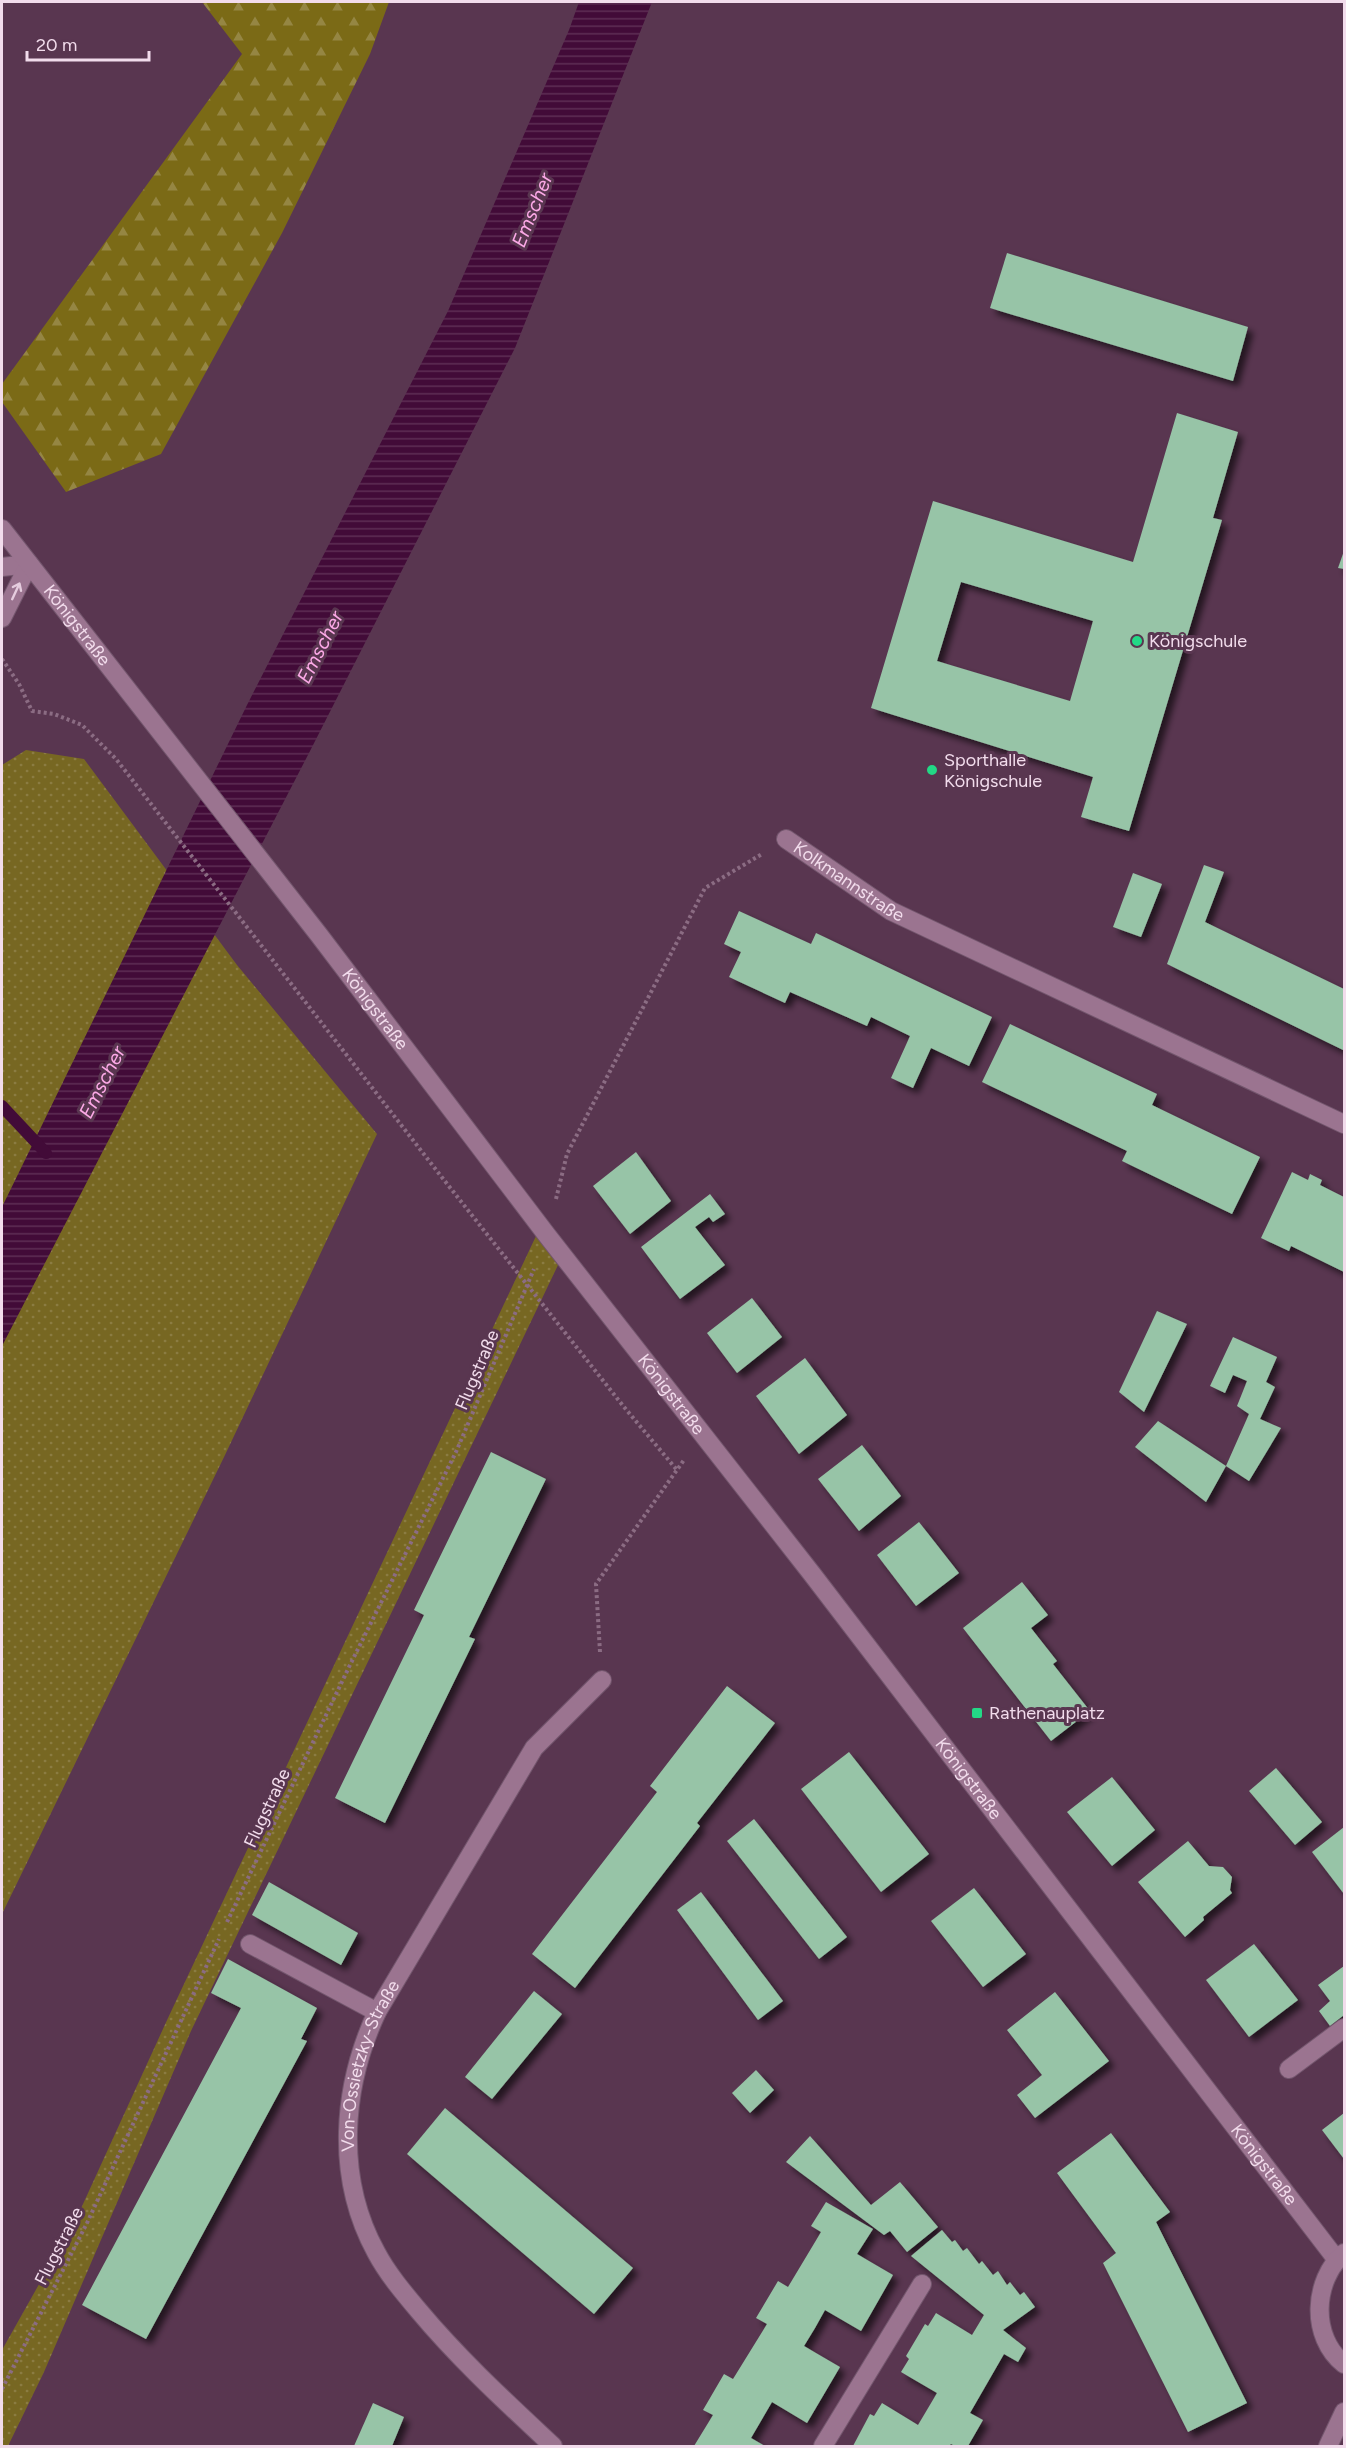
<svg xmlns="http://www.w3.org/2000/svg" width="1346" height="2448" font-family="Figtree,sans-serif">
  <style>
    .green { fill: url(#green-dots) }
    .forest { fill: url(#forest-firs) }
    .water { fill: url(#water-rules) }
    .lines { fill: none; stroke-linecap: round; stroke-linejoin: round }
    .stream { stroke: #420b38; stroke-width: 12 }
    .building { fill: #97c4a7; fill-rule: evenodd; filter: url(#shadow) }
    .service-casing { stroke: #73566d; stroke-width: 20 }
    .minor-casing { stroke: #73566d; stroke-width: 20 }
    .secondary-casing { stroke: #73566d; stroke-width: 20 }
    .path { stroke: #8b6c83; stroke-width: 4; stroke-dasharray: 3 3; stroke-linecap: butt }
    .service { stroke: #9b7490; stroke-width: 18 }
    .minor { stroke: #9b7490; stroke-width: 18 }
    .secondary { stroke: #9b7490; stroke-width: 18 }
    .oneway { stroke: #e5ccde }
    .poi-dot { fill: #23d886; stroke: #593650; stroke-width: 2 }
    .labels { text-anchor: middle; stroke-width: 6; stroke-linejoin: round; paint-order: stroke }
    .street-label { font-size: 18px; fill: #f2dcec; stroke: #593650 }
    .poi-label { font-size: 18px; fill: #f2dcec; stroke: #593650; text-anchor: start }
    .water-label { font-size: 20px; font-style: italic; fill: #fca9e7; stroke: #593650 }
  </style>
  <defs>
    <pattern id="green-dots" width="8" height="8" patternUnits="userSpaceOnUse" patternTransform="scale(1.5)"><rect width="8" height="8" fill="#776722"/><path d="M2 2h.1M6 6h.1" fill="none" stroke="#8b7c42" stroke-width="1.8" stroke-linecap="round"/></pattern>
    <pattern id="forest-firs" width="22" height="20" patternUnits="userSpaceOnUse" patternTransform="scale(1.5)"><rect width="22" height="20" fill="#7b6a16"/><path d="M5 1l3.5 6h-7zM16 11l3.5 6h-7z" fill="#958643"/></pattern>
    <pattern id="water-rules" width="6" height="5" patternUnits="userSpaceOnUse" patternTransform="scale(1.5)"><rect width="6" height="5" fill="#420b38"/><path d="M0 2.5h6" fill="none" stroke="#5e2e55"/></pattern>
    <filter id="shadow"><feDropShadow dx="5.5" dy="5.5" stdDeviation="3" flood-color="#0009"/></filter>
  </defs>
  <rect width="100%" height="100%" fill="#593650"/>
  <g class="green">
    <polygon points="26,750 84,759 237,965 377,1134 225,1455 2,1914 2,765"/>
    <polygon points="536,1236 559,1263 191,2031 44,2372 8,2446 2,2446 2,2350 78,2215 168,2018"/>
  </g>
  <polygon class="forest" points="202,2 389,2 370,54 282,233 161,454 66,492 2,402 2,384 242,54"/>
  <polygon class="water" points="579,2 652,2 515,348 309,753 2,1346 2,1207 247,705 448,311 569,30"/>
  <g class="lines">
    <polyline class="stream" points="2,1106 46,1153"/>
  </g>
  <g class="building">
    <polygon points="1007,253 1248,327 1233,381 990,308"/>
    <path d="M1177,413l61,19 -25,86 9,2 -93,311 -48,-14 12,-40 -222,-69 62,-207 200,61zM961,582l132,39 -23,80 -133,-40z"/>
    <polygon points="1344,551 1344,569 1338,568"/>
    <polygon points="1204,865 1224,872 1205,922 1344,989 1344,1046 1343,1050 1167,964"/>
    <polygon points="1133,873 1162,884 1141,937 1113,927"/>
    <polygon points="739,911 811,944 816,933 992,1017 969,1066 931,1048 913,1088 891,1078 910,1036 871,1017 867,1026 790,992 785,1003 729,977 741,952 724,944"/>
    <polygon points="1010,1024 1157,1094 1152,1105 1260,1157 1232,1214 1122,1161 1127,1151 982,1082"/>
    <polygon points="636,1152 671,1201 630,1234 593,1186"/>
    <polygon points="1292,1172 1308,1180 1310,1174 1322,1180 1320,1185 1344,1197 1344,1272 1291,1246 1289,1251 1261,1238"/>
    <polygon points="710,1194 725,1214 713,1222 709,1217 695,1227 725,1265 680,1299 641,1247"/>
    <polygon points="752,1298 782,1337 737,1373 707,1333"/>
    <polygon points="1157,1311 1187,1324 1144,1412 1119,1392"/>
    <polygon points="1233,1337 1277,1357 1266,1382 1275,1387 1260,1419 1281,1428 1249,1481 1226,1466 1206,1502 1135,1447 1158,1421 1226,1466 1249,1414 1237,1406 1247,1381 1233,1375 1225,1393 1210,1386"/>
    <polygon points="805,1358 847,1415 799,1454 756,1396"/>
    <polygon points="862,1445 901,1496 859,1531 818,1479"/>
    <polygon points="491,1452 546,1479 469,1637 475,1639 385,1823 335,1798 424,1615 414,1610"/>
    <polygon points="919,1522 959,1573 916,1606 877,1555"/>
    <polygon points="1022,1582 1048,1615 1031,1628 1057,1661 1053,1664 1090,1711 1051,1741 963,1628"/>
    <polygon points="727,1686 775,1723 697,1823 700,1826 575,1988 532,1954 657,1792 650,1786"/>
    <polygon points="849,1752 929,1854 881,1892 801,1789"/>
    <polygon points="1276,1768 1322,1822 1295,1845 1249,1791"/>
    <polygon points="1112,1777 1155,1830 1112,1866 1067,1812"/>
    <polygon points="754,1819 847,1937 819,1959 727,1841"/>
    <polygon points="1344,1827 1344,1894 1312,1852"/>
    <polygon points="1188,1841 1209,1866 1223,1867 1232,1877 1230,1890 1232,1893 1203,1917 1204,1920 1185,1937 1138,1882"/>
    <polygon points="269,1882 358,1933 341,1965 252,1915"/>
    <polygon points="974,1888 1026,1954 983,1987 931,1921"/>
    <polygon points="701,1892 783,2001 758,2020 677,1910"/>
    <polygon points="1254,1944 1298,2000 1249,2037 1206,1980"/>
    <polygon points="228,1959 317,2008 301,2039 307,2041 146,2339 82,2305 241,2008 211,1993"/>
    <polygon points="1344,1966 1344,2015 1330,2026 1319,2011 1330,2001 1318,1985"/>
    <polygon points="534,1991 562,2014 492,2099 465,2077"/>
    <polygon points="1055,1992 1109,2061 1035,2118 1017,2095 1042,2075 1007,2030"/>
    <polygon points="756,2070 774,2090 750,2113 732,2093"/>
    <polygon points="445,2108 633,2268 594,2314 407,2154"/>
    <polygon points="1344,2113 1344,2159 1322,2130"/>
    <polygon points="1111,2133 1170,2212 1156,2222 1247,2403 1188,2432 1103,2263 1116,2253 1057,2173"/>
    <polygon points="810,2136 871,2205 900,2182 938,2227 907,2252 890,2231 884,2235 786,2162"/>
    <polygon points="826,2202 873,2229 857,2254 893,2275 861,2331 825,2310 815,2328 804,2346 840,2367 807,2423 772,2402 751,2438 765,2446 694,2446 713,2415 703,2410 724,2374 733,2379 767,2324 756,2318 778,2281 788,2287 821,2232 811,2226"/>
    <polygon points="942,2230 952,2242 955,2240 963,2251 967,2248 979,2264 982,2261 993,2275 998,2271 1007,2285 1010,2282 1020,2295 1024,2292 1035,2307 1003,2330 1026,2348 1018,2362 1004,2354 970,2413 983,2420 968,2446 955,2446 951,2444 949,2446 853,2446 870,2414 874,2416 882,2403 918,2425 937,2393 901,2372 909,2359 906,2356 925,2324 928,2326 936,2313 972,2335 984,2315 911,2256"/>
    <polygon points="373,2403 404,2417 392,2446 354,2446"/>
  </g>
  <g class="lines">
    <g class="service-casing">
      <g id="service">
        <polyline points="250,1944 377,2012"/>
        <polyline points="1289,2069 1344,2028"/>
        <polyline points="823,2446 922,2284"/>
      </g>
    </g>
    <g class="minor-casing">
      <g id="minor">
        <polyline points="2,567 29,564"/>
        <polyline points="2,618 29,564"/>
        <path id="s1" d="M786,839l105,72 453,213"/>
        <path id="s2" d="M553,2446c-47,-44 -93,-86 -134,-135 -16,-19 -32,-38 -43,-59 -41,-75 -34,-165 1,-240l157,-264 68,-68"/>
      </g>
    </g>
    <g class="secondary-casing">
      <g id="secondary">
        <path id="s3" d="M2,529l317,406 227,299 266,340 525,686"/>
        <path d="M1344,2253c-31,27 -34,84 0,111"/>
        <polyline points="1328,2446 1344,2412"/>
      </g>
    </g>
    <g class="path">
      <polyline points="2,659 19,684 32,711 54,714 82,725 116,759 444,1180 624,1407 677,1470"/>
      <polyline points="556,1199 567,1154 705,888 762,854"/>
      <polyline points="600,1652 596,1584 684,1460"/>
      <polyline points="227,1922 349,1667 456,1452 534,1269"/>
      <polyline points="2,2389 87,2223 219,1939"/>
    </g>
    <use href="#service" class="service"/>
    <use href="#minor" class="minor"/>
    <use href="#secondary" class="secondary"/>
  </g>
  <defs><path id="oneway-shaft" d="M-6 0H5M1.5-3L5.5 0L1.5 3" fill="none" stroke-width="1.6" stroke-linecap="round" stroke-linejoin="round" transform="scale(1.5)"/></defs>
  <use class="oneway" href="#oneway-shaft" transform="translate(16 591) rotate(-65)"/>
  <g class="poi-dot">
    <circle cx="1137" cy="641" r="6"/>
    <circle cx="932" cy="770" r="6"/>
    <rect x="971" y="1707" width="12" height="12" rx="3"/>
  </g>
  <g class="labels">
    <g class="street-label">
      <text dy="6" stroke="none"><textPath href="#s3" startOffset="122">Königstraße</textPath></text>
      <text dy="6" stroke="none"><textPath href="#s1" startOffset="76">Kolkmannstraße</textPath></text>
      <text dy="6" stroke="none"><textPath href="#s3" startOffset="608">Königstraße</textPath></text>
      <text transform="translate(477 1370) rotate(-67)" y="6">Flugstraße</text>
      <text dy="6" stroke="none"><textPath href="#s3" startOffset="1094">Königstraße</textPath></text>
      <text dy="6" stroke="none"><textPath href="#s3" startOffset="1580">Königstraße</textPath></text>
      <text transform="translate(267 1808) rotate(-65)" y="6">Flugstraße</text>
      <text dy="6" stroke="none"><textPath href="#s2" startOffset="458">Von-Ossietzky-Straße</textPath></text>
      <text dy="6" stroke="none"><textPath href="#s3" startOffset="2066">Königstraße</textPath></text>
      <text transform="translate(59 2246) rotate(-63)" y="6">Flugstraße</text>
    </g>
    <g class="poi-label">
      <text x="1149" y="647">Königschule</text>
      <text x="944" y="766">Sporthalle<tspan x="944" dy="21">Königschule</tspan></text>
      <text x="989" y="1719">Rathenauplatz</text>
    </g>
    <g class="water-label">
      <text transform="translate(532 210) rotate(-68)" y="7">Emscher</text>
      <text transform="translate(320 647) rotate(-63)" y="7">Emscher</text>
      <text transform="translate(102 1082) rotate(-63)" y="7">Emscher</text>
    </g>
  </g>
  <rect width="1346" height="2448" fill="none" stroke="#f2dcec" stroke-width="6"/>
  <path d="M27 51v9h122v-9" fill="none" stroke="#f2dcec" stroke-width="3"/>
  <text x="36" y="51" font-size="18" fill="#f2dcec" stroke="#593650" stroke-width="4.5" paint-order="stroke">20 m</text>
</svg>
